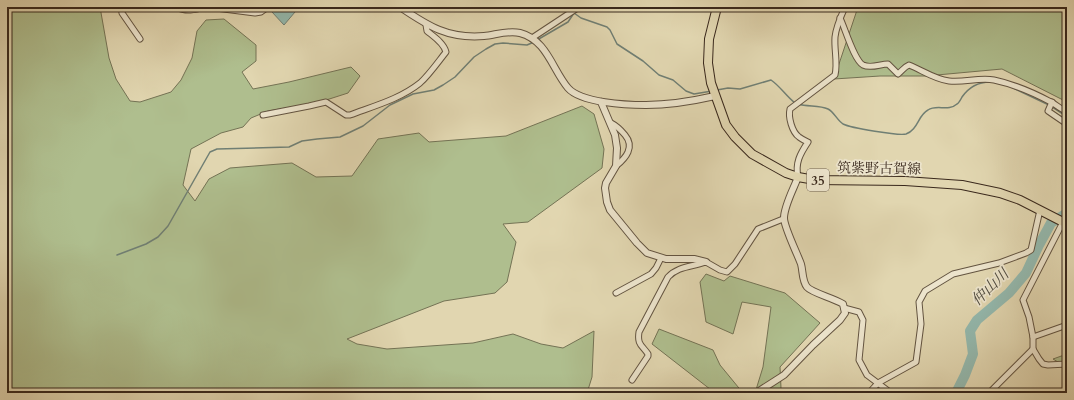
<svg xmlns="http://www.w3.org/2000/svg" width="1074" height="400" font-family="Cardo,'Noto Serif JP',serif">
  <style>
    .green { fill: #afbe8e; stroke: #747355 }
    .water { fill: #94b9ae; stroke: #707f74 }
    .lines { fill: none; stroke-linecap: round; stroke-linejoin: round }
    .stream { stroke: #707f74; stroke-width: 1.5 }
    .river { stroke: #94b9ae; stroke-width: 10 }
    .minor-casing { stroke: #635441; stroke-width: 7 }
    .tertiary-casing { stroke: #635441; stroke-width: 8 }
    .primary-casing { stroke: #39281c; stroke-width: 10 }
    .minor { stroke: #ece4cc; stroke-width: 5 }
    .tertiary { stroke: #ece4cc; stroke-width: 6 }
    .primary { stroke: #e1d6b0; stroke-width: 8 }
    .labels { text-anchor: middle; stroke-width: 3.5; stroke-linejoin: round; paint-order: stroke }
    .shield { fill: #ece4cc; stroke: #6f6051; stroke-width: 1 }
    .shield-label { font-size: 13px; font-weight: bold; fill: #39281c }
    .street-label { font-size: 14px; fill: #39281c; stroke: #ece4cc }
    .water-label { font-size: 15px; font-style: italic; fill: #504c40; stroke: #ece4cc }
  </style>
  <rect width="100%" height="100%" fill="#e1d6b0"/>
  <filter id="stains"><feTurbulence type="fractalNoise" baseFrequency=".005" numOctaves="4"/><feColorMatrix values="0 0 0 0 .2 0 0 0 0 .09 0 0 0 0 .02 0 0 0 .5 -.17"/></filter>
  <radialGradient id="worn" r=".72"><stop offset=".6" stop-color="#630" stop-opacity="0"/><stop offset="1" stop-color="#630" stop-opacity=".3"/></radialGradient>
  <g class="green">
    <polygon points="7,7 100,7 109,58 116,79 130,101 140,102 171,92 181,80 192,58 197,31 206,20 224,19 256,45 256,61 242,72 253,89 289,82 351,67 360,76 348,93 320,102 268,111 251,118 243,127 221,133 191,149 183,185 195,201 209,179 230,168 292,163 316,177 352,176 378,139 419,133 429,142 506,136 582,106 594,114 604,149 602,168 528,222 503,224 516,242 507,282 495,293 444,301 347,339 357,344 387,349 473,343 513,334 541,344 563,348 594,331 592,377 587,393 7,393"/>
    <polygon points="858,7 1067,7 1067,102 1002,69 926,76 880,76 834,79"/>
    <polygon points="706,274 724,281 730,276 785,293 820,323 780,367 781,388 786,393 755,393 763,367 771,307 742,302 733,334 706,322 700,282"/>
    <polygon points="659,329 713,350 720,365 743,393 715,393 652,344"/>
    <polygon points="1067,354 1067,361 1058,362 1053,359"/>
  </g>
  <polygon class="water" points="275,7 294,7 295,12 284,25 272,12"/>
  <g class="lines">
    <g class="stream">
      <polyline points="537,40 568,22 574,13 581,18 607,27 610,30 617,44 643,61 659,75 673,80 686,91 694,94 712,91"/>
      <polyline points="1011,87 1049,105"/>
      <path d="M717,90l11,-2 12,1 31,-9c9,6 15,16 24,23"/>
      <path d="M798,104c10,3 21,1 30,5 6,3 9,11 15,15 8,4 56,12 63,10 12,-4 12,-19 22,-24 9,-6 20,2 29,-6 2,-1 4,-5 5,-7 7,-10 16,-15 28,-15"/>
      <polyline points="1052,107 1067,117"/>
      <polyline points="117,255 146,244 158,237 168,226 210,152 217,149 289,147 302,141 317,139 340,137 363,126 390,105 413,94 434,90 443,85 455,77 474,57 486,49 495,44 503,43 527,45 534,42"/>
    </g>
    <polyline class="river" points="956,393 965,375 973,354 970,331 977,320 1009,293 1026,273 1039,245 1051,223 1067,213"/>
    <g class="minor-casing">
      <g id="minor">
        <polyline points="121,7 122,13 140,39"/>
        <path d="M176,7c10,5 19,3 29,0"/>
        <polyline points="208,7 255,13 261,12 268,7"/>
        <path d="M840,18c5,10 14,42 23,47 8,4 17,-1 25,-1l10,10c4,-3 6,-7 11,-9 13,5 25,14 40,16 15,2 30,-4 45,-1 19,4 40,13 57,22 6,3 10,8 16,9"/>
        <polyline points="532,38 579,7"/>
        <polyline points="1052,102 1048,111 1067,124"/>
        <path d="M263,115l46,-9 17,-4 20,13h4c24,-9 50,-16 70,-32 9,-8 18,-21 26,-31 -2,-9 -13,-16 -19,-21l-1,-6"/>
        <path d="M611,123c6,3 9,6 14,12 10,12 1,23 -9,31"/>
        <path d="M798,177c-3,-14 2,-23 10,-35 -3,-1 -6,-3 -9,-5 -7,-5 -11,-20 -9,-28l45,-34c3,-12 -1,-25 0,-38 1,-10 6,-21 10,-30"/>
        <polyline points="1063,222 1023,300 1029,317 1033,337 1033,349 1039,359 1043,364 1048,365 1067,364"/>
        <polyline points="616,293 651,274 656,268 661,258"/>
        <polyline points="844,308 859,312 863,320 859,360 867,375 891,393"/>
        <polyline points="1033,337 1067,325"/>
        <path d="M632,380l16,-24v-2c-6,-9 -11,-9 -9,-22l29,-55c10,-11 24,-10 38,-15l14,8 7,2 8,-8 23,-35 25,-10"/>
        <polyline points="869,393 878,383 916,362 921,324 919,302 925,291 953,274 999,263 1026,253 1031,250 1040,210"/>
        <polyline points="989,393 1033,349"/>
      </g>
    </g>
    <g class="tertiary-casing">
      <g id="tertiary">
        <path d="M400,7c28,19 48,32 84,29 11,-1 24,-6 36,-3 27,7 32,36 48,55 13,15 59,17 78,17 23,0 47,-4 69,-9"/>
        <polyline points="601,102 615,135 617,148 616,166 606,183 605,188 607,202 610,210 637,243 647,253 666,259 694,259 706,262"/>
        <path d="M756,393l28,-18 29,-30 27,-25 5,-7 -2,-9c-9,-6 -31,-11 -36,-17 -5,-6 -4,-16 -6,-23 -4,-11 -17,-37 -17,-46 0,-12 10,-30 14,-41"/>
      </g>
    </g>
    <g class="primary-casing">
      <polyline id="primary" points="717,7 709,39 708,63 711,83 726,125 735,137 752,154 786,173 798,177 815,180 905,181 962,185 1000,193 1020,200 1067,224"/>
    </g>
    <use href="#minor" class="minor"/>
    <use href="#tertiary" class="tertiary"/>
    <use href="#primary" class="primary"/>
  </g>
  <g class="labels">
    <rect class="shield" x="807" y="169" width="22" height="22" rx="3"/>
    <g class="shield-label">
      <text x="818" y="185">35</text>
    </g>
    <g class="street-label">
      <text transform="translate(879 168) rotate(1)" y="5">筑紫野古賀線</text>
    </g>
    <g class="water-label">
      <text transform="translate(990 287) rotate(-44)" y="5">仲山川</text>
    </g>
  </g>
  <rect width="1074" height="400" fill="none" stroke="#e1d6b0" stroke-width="24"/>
  <rect x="8" y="8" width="1058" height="384" fill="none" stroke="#39281c" stroke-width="2"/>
  <rect x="12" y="12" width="1050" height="376" fill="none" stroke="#39281c"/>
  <rect width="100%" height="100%" filter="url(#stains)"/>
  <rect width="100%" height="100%" fill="url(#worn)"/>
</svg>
